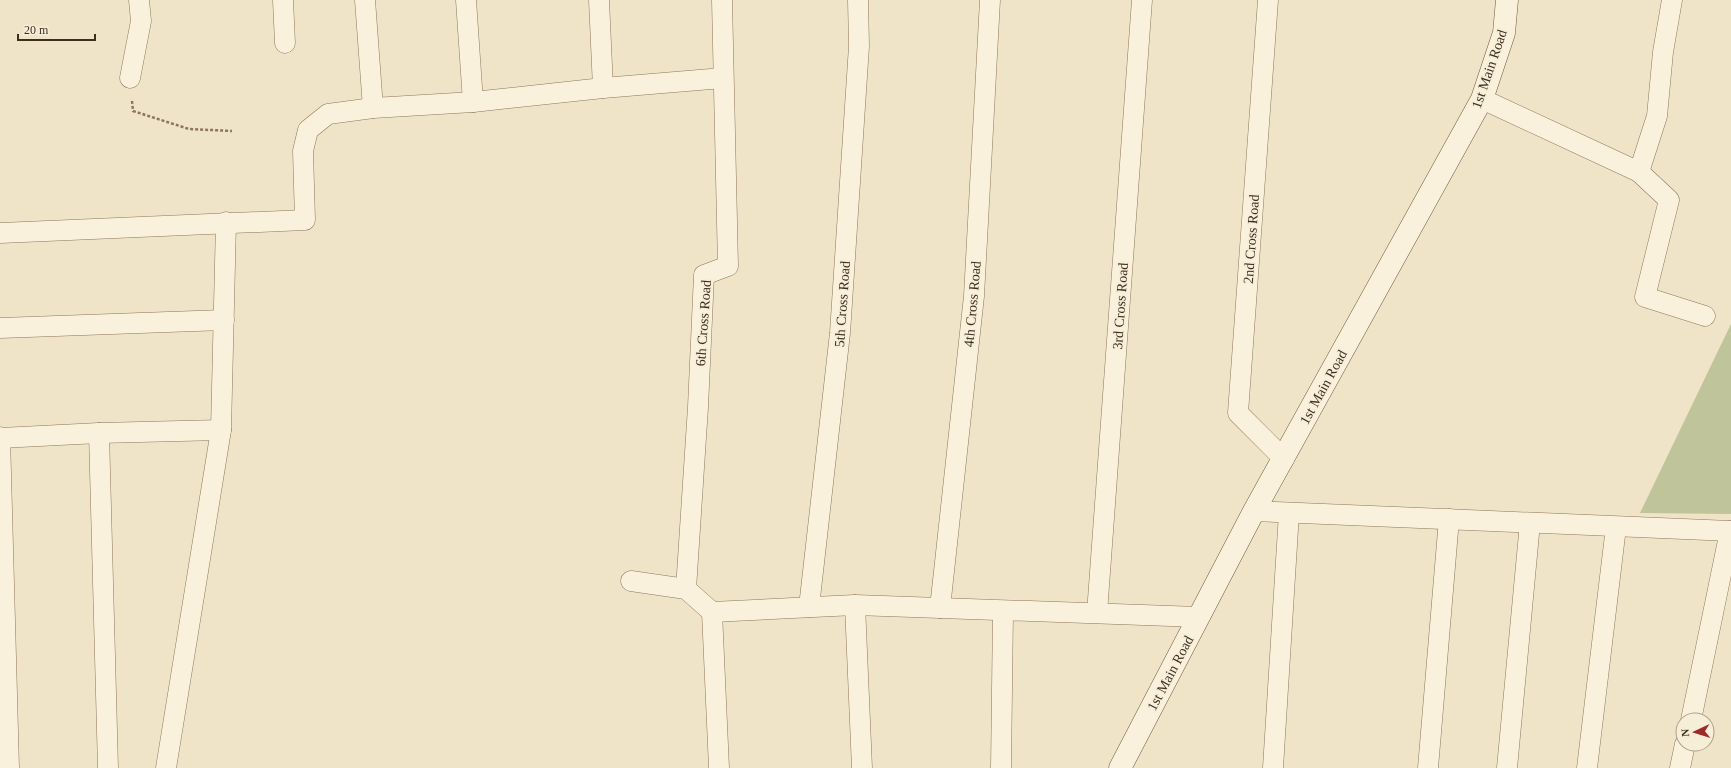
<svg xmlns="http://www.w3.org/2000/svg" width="1731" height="768" font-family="'Times New Roman',serif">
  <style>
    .cemetery { fill: #bfc49a }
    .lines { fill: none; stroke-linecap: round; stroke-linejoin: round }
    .street-casing { stroke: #8d765c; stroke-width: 21 }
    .secondary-casing { stroke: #6f573f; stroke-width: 23 }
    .path { stroke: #8d765c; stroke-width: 2.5; stroke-dasharray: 3 2; stroke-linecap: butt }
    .street { stroke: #faf1dc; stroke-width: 20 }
    .secondary { stroke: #faf1dc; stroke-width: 22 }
    .labels { text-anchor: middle; stroke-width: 3.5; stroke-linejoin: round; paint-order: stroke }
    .street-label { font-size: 14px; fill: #3d2e20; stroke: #f7eed8 }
  </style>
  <rect width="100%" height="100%" fill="#f0e4c8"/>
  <polygon class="cemetery" points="1731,324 1731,514 1640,513"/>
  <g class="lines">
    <g class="street-casing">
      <g id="street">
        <polyline points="283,0 285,43"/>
        <polyline points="365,0 373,108"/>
        <polyline points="466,0 473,102"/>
        <polyline points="599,0 603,88"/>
        <polyline points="1268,0 1238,413 1284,459"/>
        <polyline points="130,78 141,21 139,0"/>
        <polyline points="1482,99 1639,172 1657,116 1663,52 1672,0"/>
        <polyline points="1639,172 1669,200 1645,297 1705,316"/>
        <polyline points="0,233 305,220 303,151 308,130 328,114 373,108 473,102 603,88 723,78"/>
        <polyline points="0,328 224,320"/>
        <polyline points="99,433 108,768"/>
        <polyline points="0,437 9,768"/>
        <polyline points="0,438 99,433 221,430"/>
        <polyline points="1254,511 1731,531"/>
        <polyline points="631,581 686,589 712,612 855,605 1199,617"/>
        <polyline points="686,589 698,407 704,275 728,266 722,0"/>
        <polyline points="855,605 862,768"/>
        <polyline points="809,607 840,333 859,46 858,0"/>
        <polyline points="940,608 974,296 990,0"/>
        <polyline points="712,612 719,768"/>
        <polyline points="1097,613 1142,0"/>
        <polyline points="1691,720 1730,531"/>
        <polyline points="166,768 221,430 226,222"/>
        <polyline points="1001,768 1003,611"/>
        <polyline points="1273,768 1289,513"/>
        <polyline points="1428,768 1449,519"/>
        <polyline points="1507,768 1530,523"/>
        <polyline points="1587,768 1616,527"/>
        <polyline points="1680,768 1685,744"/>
      </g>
    </g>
    <g class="secondary-casing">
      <polyline id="secondary" points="1120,768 1254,511 1482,99 1504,33 1507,0"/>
    </g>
    <polyline class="path" points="132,101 133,111 189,129 232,131"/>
    <use href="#street" class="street"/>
    <use href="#secondary" class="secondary"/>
  </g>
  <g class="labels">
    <g class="street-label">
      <text transform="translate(1489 69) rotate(-71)" y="5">1st Main Road</text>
      <text transform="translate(1251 239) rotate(-86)" y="5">2nd Cross Road</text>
      <text transform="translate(842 304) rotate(-86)" y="5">5th Cross Road</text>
      <text transform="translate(972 304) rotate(-85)" y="5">4th Cross Road</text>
      <text transform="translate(1120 306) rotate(-86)" y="5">3rd Cross Road</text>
      <text transform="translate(703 323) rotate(-86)" y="5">6th Cross Road</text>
      <text transform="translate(1323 387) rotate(-61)" y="5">1st Main Road</text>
      <text transform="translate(1170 673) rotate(-62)" y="5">1st Main Road</text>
    </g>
  </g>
  <g transform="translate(1695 732) rotate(266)"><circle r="19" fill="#f7eed8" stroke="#ada18e"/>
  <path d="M0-3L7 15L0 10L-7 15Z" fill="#9e2a2b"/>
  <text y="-6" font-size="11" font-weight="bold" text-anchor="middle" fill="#3d2e20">N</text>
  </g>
  <path d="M18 34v6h77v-6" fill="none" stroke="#3d2e20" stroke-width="2"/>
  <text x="24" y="34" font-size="12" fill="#3d2e20" stroke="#f7eed8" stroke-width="3" paint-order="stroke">20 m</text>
</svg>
